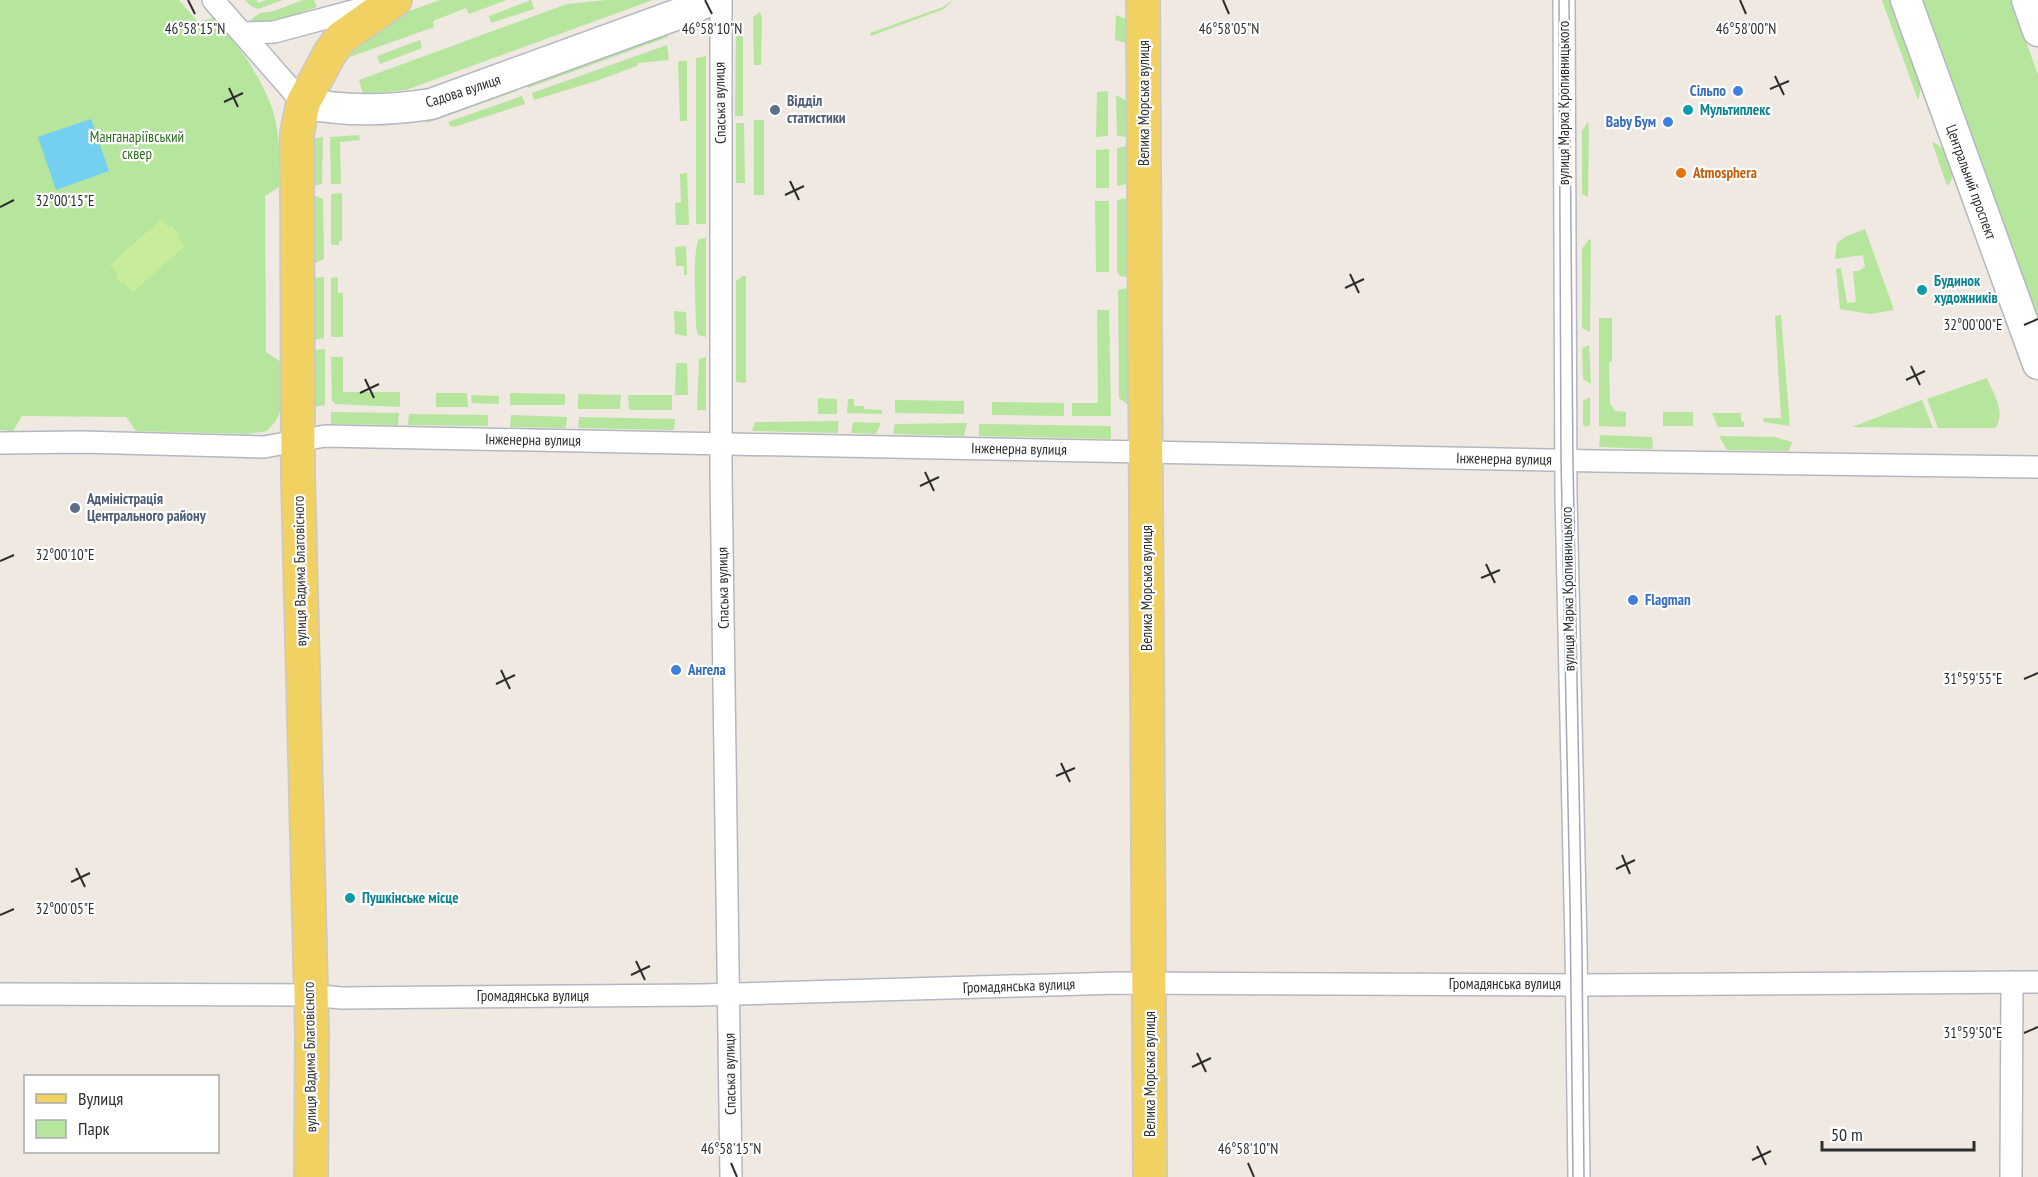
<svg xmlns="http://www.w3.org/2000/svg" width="2038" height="1177" font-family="'PT Sans Narrow',sans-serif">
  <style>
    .green { fill: #b6e59e }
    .pitch { fill: #c9ec9a }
    .water { fill: #75cff0 }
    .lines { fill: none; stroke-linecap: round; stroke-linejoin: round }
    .minor-casing { stroke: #b4b7c1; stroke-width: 24 }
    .secondary-casing { stroke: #b4b7c1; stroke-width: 33 }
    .primary-casing { stroke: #c9c9c9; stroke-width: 36 }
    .minor { stroke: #fff; stroke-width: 21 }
    .secondary { stroke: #fff; stroke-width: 30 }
    .primary { stroke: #f2d163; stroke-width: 33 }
    .tram { stroke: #a3a6b8; stroke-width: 1.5 }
    .ticks { fill: none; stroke: #2e2e2e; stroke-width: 2 }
    .shop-dot { fill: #3f7fe0; stroke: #fff; stroke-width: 2 }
    .service-dot { fill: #5c6f8a; stroke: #fff; stroke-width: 2 }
    .culture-dot { fill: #0f9aa8; stroke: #fff; stroke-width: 2 }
    .food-dot { fill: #e8710a; stroke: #fff; stroke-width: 2 }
    .labels { text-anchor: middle; stroke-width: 4.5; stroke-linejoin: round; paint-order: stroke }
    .street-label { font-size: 15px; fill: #2e2e2e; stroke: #fff }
    .shop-label { font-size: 15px; font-weight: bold; fill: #366cbe; stroke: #fff; text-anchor: end }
    .service-label { font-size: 15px; font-weight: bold; fill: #4e5e75; stroke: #fff; text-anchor: start }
    .culture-label { font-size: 15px; font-weight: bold; fill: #0d838f; stroke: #fff; text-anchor: start }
    .park-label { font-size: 15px; fill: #2c6e1b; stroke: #fff }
    .food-label { font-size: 15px; font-weight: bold; fill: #c56008; stroke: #fff; text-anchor: start }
    .ticks-label { font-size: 15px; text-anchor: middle; fill: #2e2e2e; stroke: #fff; stroke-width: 4.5; stroke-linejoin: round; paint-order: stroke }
  </style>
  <rect width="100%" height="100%" fill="#efe9e1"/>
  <g class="green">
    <path d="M0,0h179l19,22 18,-5c26,35 58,74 62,119 2,17 1,34 1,51l-14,9 1,156 15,10 -1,49 -4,10 -9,10 -20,3 -111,-3 -10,-14 -104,-1 -9,15 -13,-1z"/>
    <polygon points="245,0 256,0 259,3 266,0 283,0 258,9 251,6"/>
    <polygon points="303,0 314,0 317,7 266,25 249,21 260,13 274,11"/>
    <polygon points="440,0 507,0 469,14 466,8 433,21 434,27 350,57 352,49 390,18"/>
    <polygon points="531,0 534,9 491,23 489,16"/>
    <polygon points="607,0 653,0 406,90 363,94 359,80 567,4"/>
    <polygon points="953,0 944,9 871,36 870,33 943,7"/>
    <polygon points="1882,0 1892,0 1922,85 1918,100"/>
    <polygon points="1921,0 2011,0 2038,75 2038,325"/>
    <polygon points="760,12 762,18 761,65 754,65 753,17"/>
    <polygon points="1116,15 1126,19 1126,43 1115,40"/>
    <polygon points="736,23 743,23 743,116 735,116"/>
    <polygon points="665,28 668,37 528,88 525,80"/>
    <polygon points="420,40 422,48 380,64 377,56"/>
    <polygon points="667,45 669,60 638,63 637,66 599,80 534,100 532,93"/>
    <polygon points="706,56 706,224 696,224 696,58"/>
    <polygon points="678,61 687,61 687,121 680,121"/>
    <polygon points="514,84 517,91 427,123 425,116"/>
    <polygon points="1108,91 1108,136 1096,137 1097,92"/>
    <polygon points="1116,95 1127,101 1127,137 1117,136"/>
    <polygon points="522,96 525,104 454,127 450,126 448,122"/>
    <rect x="754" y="120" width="10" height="75"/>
    <polygon points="1588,122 1589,128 1588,197 1582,194 1582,131"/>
    <polygon points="736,123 744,123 745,183 736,183"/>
    <polygon points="359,135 360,140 340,142 341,184 331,184 330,137"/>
    <polygon points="323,137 322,184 313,186 313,142 315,138"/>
    <path d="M1932,142c17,6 29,31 15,44z"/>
    <polygon points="1127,146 1127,184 1117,186 1117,148"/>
    <polygon points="1109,149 1109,188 1096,188 1096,150"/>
    <polygon points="687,173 689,225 676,225 675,203 681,202 680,174"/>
    <polygon points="342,193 342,241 339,241 339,245 331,245 331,194"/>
    <polygon points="313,195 323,199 324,259 313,264"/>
    <polygon points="1127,198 1128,277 1120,276 1117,272 1117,200"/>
    <polygon points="1095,201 1109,201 1109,272 1096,272"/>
    <polygon points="1865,229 1894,310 1870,314 1840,309 1836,269 1841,268 1847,303 1856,302 1853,271 1859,271 1865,267 1863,255 1835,259 1837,243 1845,237"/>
    <path d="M706,238v99l-8,-2 -2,-9c0,-17 -4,-75 3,-87z"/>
    <polygon points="1589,239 1591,240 1590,332 1582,328 1582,249"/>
    <polygon points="686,246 687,275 684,275 684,266 676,266 675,247"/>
    <polygon points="743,276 746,276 746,383 736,382 736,281"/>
    <polygon points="324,277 324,338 314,340 314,278"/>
    <polygon points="338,277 338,293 343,293 343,337 331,337 331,278"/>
    <polygon points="1128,288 1128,405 1119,398 1118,290"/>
    <polygon points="1097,310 1109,310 1111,416 1072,416 1072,403 1098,403"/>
    <polygon points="674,311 686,312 687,336 675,334"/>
    <polygon points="1781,315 1790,426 1764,422 1763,418 1781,418 1775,316"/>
    <polygon points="1599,318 1612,318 1612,361 1609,362 1610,403 1615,411 1626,412 1626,427 1599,426"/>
    <polygon points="1589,345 1591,384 1583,379 1582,348"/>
    <polygon points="325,349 325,405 314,407 314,350"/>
    <polygon points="331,357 343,357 343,392 400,392 400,407 335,404 332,401"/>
    <polygon points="706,357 706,410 697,410 699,359"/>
    <polygon points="676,363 687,363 688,395 675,395"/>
    <path d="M1987,378c6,15 20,36 8,50h-57l-11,-29z"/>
    <polygon points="436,393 467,393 468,407 436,407"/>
    <polygon points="510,393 565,394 565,405 510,405"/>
    <polygon points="578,394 621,395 620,409 578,409"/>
    <polygon points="471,395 499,396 499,404 472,403"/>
    <polygon points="628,395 672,395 672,410 629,410"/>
    <polygon points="1590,397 1590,425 1587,427 1583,425 1583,401"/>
    <polygon points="818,398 837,399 837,414 818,414"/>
    <polygon points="848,399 854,399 854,406 864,406 864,409 882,410 882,414 847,413"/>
    <polygon points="895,400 964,401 964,414 895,413"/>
    <polygon points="1922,400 1933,428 1852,427"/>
    <polygon points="992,402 1064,403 1064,416 992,415"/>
    <polygon points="331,412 399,413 398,425 331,424"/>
    <rect x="1663" y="412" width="30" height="14"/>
    <polygon points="1712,413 1741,413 1741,421 1744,422 1744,427 1718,427"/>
    <polygon points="409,414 488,415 488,426 408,425"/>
    <polygon points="511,415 567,417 566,428 510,427"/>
    <polygon points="579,417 675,419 674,430 578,428"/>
    <polygon points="838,421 838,433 752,431 755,422"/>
    <polygon points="853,422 881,423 876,434 851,433"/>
    <polygon points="967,423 964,436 893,434 895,424"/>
    <polygon points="979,424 1111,426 1111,439 979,436"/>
    <polygon points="1600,435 1652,437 1653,449 1599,447"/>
    <polygon points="1719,436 1775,437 1792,442 1789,451 1727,450"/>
  </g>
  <polygon class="pitch" points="161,219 169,228 172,226 179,234 177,237 185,246 133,292 124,282 122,284 116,276 118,274 110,265"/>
  <polygon class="water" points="91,119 109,171 56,190 38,137"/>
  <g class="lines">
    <g class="minor-casing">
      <g id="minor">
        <polyline points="213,0 303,103"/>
        <polyline points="721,0 721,474 731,1177"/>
        <polyline points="1564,0 1566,495 1576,947 1579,1177"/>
        <polyline points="243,33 274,32 379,4"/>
        <polyline points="0,443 82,442 264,447 325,436 1597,461 2038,467"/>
        <polyline points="0,994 311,995 341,998 701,995 1118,983 1582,985 2038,982"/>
        <polyline points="2011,1177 2012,982"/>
      </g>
    </g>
    <g class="secondary-casing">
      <g id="secondary">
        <polyline points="1906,0 2038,364"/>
        <polyline points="2027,0 2038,31"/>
        <path d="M303,103c44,9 84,8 128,1l250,-91 30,-13"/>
      </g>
    </g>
    <g class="primary-casing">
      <g id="primary">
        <polyline points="1143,0 1150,1177"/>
        <polyline points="311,1177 312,1032 298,476 297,134 303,103 330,53 341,38 395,0"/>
      </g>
    </g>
    <use href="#minor" class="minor"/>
    <use href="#secondary" class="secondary"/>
    <use href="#primary" class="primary"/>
    <g class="tram">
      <polyline points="1559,0 1561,460 1570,904 1573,1177"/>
      <polyline points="1569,0 1573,460 1582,947 1584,1177"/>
    </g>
  </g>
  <path class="ticks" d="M188,0l7,14M705,0l7,14M1223,0l6,14M1740,0l6,14M1775,76l9,19M229,88l9,19M1770,89l19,-8M224,102l19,-9M790,181l9,19M785,195l19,-9M0,207l14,-7M1350,274l9,19M1345,288l19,-9M2024,325l14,-6M1911,366l9,19M365,379l9,19M1906,380l19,-9M360,393l19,-9M925,472l9,19M920,486l19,-9M0,561l14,-6M1486,564l9,19M1481,578l19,-8M501,670l9,19M2024,679l14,-6M496,684l19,-9M1061,763l9,19M1056,776l19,-8M1622,855l8,19M76,868l9,19M1616,869l19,-9M71,882l19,-9M0,915l14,-6M636,961l9,19M631,975l19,-9M2024,1033l14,-6M1197,1053l9,19M1192,1067l19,-9M1757,1146l9,19M1752,1160l19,-9M731,1163l6,14M1248,1163l6,14"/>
  <g class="shop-dot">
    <circle cx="1738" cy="91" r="6"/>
    <circle cx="1668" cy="122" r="6"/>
    <circle cx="1633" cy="600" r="6"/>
    <circle cx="676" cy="670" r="6"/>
  </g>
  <g class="service-dot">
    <circle cx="775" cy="110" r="6"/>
    <circle cx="75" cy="508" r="6"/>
  </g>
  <g class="culture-dot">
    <circle cx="1688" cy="110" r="6"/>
    <circle cx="1922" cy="290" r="6"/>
    <circle cx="350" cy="898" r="6"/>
  </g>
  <circle class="food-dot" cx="1681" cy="173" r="6"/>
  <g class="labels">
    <g class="street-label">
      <text transform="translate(463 91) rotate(-18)" y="5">Садова вулиця</text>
      <text transform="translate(720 103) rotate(-91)" y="5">Спаська вулиця</text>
      <text transform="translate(1144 103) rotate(-90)" y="5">Велика Морська вулиця</text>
      <text transform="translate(1564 103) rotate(-90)" y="5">вулиця Марка Кропивницького</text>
      <text transform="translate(1971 182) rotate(70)" y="5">Центральний проспект</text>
      <text transform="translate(533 440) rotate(1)" y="5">Інженерна вулиця</text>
      <text transform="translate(1019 449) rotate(1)" y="5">Інженерна вулиця</text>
      <text transform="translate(1504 459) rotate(1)" y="5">Інженерна вулиця</text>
      <text transform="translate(300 571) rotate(-91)" y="5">вулиця Вадима Благовісного</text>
      <text transform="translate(723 588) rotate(-91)" y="5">Спаська вулиця</text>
      <text transform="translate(1147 588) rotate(-90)" y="5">Велика Морська вулиця</text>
      <text transform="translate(1568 589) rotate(-91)" y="5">вулиця Марка Кропивницького</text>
      <text x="1505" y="989">Громадянська вулиця</text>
      <text transform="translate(1019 986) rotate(-2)" y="5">Громадянська вулиця</text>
      <text x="533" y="1001">Громадянська вулиця</text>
      <text transform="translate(310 1057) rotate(-91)" y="5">вулиця Вадима Благовісного</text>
      <text transform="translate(730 1074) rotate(-91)" y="5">Спаська вулиця</text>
      <text transform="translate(1150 1074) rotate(-90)" y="5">Велика Морська вулиця</text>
    </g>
    <g class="shop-label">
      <text x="1726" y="96">Сільпо</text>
      <text x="1656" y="127">Baby Бум</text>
      <text x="1645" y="605" text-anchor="start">Flagman</text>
      <text x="688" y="675" text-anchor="start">Ангела</text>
    </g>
    <g class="service-label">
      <text x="787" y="106">Відділ<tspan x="787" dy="17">статистики</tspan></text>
      <text x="87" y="504">Адміністрація<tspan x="87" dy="17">Центрального району</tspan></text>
    </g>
    <g class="culture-label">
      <text x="1700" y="115">Мультиплекс</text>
      <text x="1934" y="286">Будинок<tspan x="1934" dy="17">художників</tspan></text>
      <text x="362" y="903">Пушкінське місце</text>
    </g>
    <g class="park-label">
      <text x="137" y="142">Манганаріївський<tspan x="137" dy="17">сквер</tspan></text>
    </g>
    <g class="food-label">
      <text x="1693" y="178">Atmosphera</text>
    </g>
  </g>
  <g class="ticks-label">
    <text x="195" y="34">46°58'15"N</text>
    <text x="712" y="34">46°58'10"N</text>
    <text x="1229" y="34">46°58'05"N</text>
    <text x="1746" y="34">46°58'00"N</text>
    <text x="65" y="206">32°00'15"E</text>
    <text x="1973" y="330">32°00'00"E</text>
    <text x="65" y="560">32°00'10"E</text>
    <text x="1973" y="684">31°59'55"E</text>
    <text x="65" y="914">32°00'05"E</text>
    <text x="1973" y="1038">31°59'50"E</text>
    <text x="731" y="1154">46°58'15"N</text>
    <text x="1248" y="1154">46°58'10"N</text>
  </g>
  <rect x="24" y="1075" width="195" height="78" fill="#ffffff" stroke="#ababab" stroke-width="1.5"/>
  <rect x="36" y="1094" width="30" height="9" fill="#f2d163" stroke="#ababab" stroke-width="1.5"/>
  <text x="78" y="1105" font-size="18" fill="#2e2e2e">Вулиця</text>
  <rect x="36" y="1120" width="30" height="18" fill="#b6e59e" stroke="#ababab" stroke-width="1.5"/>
  <text x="78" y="1135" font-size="18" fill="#2e2e2e">Парк</text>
  <path d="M1822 1141v9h152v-9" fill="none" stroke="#2e2e2e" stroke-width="3"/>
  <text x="1831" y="1141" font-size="18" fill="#2e2e2e" stroke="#ffffff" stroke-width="4.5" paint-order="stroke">50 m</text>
</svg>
